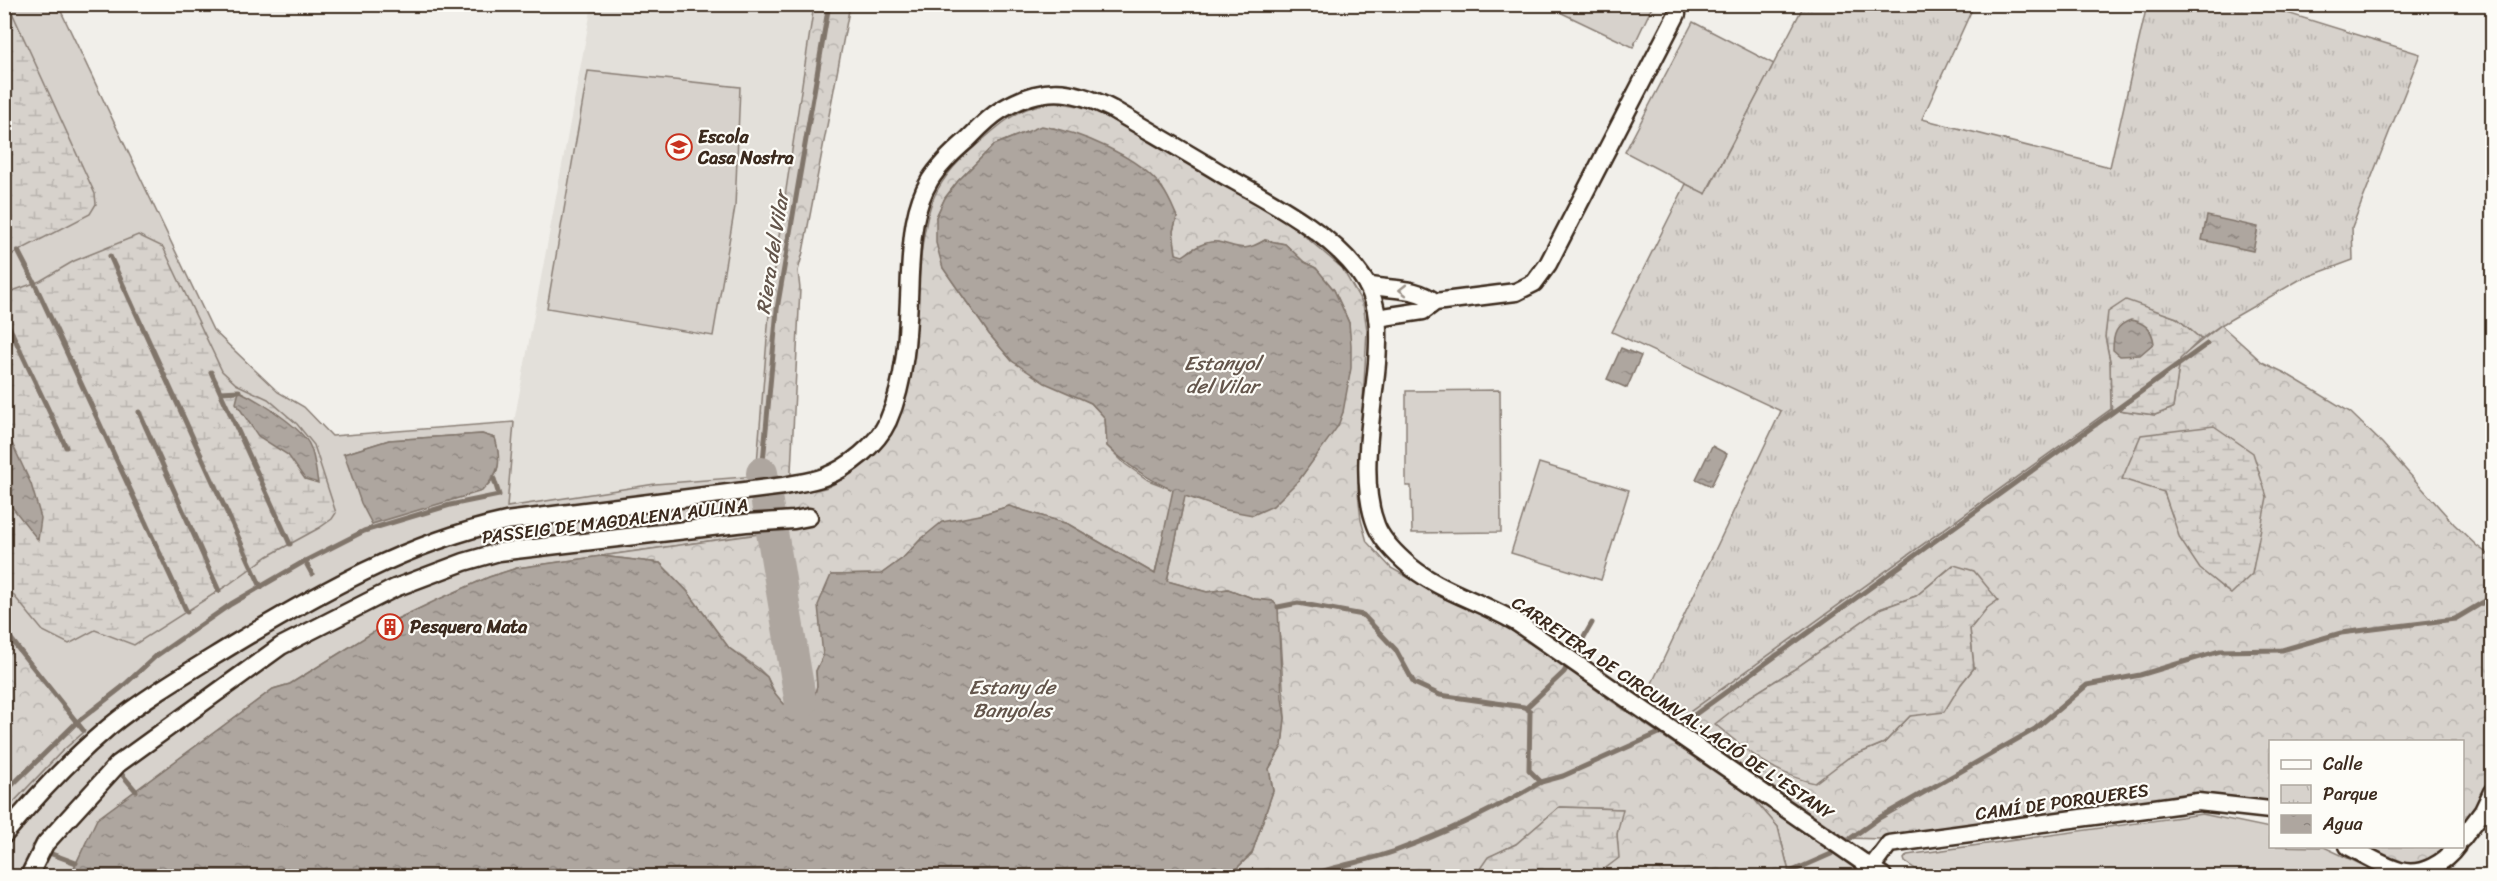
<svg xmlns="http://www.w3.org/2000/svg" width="2497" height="881" font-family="Sriracha,sans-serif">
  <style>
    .built { fill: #e3e0da }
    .green { fill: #d7d2cc; stroke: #897e75; stroke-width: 1.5; fill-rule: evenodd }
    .forest { fill: url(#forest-crowns); stroke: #897e75; stroke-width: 1.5; fill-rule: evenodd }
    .wetland { fill: url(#wetland-marsh); stroke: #897e75; stroke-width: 1.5 }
    .park { fill: url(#park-tufts); stroke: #897e75; stroke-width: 1.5 }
    .water { fill: url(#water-ripples); stroke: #80746b; stroke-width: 1.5 }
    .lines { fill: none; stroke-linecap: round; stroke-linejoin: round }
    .stream { stroke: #80746b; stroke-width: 5 }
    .river { stroke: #aea69f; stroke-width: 32 }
    .street-casing { stroke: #3b2a1e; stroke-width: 21 }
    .street { stroke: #fdfcf7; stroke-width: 16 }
    .oneway { stroke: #9c938a }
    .labels { text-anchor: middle; stroke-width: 4.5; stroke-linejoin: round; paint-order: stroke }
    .poi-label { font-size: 18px; font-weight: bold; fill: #3b2a1e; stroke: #fdfcf7; text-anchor: start }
    .street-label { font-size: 18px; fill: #3b2a1e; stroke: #fdfcf7 }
    .water-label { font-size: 20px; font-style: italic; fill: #63554b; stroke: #fdfcf7 }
  </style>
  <defs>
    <pattern id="forest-crowns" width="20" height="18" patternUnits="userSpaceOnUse" patternTransform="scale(1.5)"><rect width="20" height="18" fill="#d7d2cc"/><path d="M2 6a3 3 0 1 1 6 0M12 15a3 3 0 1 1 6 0" fill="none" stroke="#b9b4af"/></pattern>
    <pattern id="wetland-marsh" width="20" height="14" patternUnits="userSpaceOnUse" patternTransform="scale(1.5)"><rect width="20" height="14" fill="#d7d2cc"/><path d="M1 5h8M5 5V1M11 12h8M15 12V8" fill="none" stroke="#b9b4af"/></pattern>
    <pattern id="park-tufts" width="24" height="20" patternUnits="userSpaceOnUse" patternTransform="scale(1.5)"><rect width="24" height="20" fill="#d7d2cc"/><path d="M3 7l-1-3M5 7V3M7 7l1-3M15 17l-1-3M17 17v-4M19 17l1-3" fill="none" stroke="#b9b4af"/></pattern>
    <pattern id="water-ripples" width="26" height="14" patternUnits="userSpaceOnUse" patternTransform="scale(1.5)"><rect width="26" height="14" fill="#aea69f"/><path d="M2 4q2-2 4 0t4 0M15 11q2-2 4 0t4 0" fill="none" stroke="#8f8781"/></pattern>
  </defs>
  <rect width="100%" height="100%" fill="#f1efea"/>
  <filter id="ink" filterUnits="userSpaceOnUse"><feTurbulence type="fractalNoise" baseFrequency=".0167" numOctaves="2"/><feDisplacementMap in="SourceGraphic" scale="12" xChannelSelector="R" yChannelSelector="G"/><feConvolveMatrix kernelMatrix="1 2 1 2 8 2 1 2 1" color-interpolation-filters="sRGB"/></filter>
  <g filter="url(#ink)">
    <polygon class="built" points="592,5 814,5 771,289 756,476 655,484 507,507 514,422"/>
    <g class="green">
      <path d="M5,4l53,1 155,325 65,62 26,15 28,29 182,-14 -7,85 148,-23 115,-9 -4,58 -249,35 -28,9 -97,44 -102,63 -17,5 -175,130 -25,51 -1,6h-67v-65l57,-60 22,-19 -79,-104zM482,434l13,4c8,30 3,49 -29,57l-122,-41 45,-14z"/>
      <polygon points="1545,5 1653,5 1633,47"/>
      <polygon points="1693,22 1774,64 1705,194 1625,152"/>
      <polygon points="588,71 740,87 735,207 713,336 547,308"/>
      <polygon points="1500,390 1501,532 1412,533 1411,486 1406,486 1406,391"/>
      <polygon points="1539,463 1629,490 1601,580 1511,553"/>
      <polygon points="1753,798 1868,876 1790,876 1778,827"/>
      <polygon points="2202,814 2270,828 2270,846 2324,847 2386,876 1926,876 1905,862 1904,859 1907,855"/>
    </g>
    <g class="forest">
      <path d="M814,5h36l-47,247 -5,19 2,18 -10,203c12,-1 29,-1 40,-6 12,-5 24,-15 34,-23 63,-54 48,-148 59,-222 3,-18 6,-36 15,-52 13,-24 36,-42 56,-59 35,-30 63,-33 105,-18l188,109 55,47 21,36 4,26 -9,162 3,28 6,22 24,26 55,31 52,23 40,25 69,51 146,100 25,29 12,49h-195l23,-18 -1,-24 5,-25 -62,-2 -44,37 -27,13 -14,19h-246l23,-23 21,-62 -4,-22 13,-23 3,-28 -5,-80 -8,-37 -17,-2 -27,-10 -21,3 -40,-11 18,-86 41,15 73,-30 38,-54 6,-14 6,-89 -7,-16 -8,-17 -18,-22 -12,-6 -19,-18 -20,-4 -12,7 -14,2 -22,-7 -25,7 -9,8 -7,-3 -3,-23 4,-14 -15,-30 -40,-32 -68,-27 -28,4 -32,13 -36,36 -13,17 -9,19 7,51 46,66 23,27 79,42 14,15 2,28 18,18 23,16 26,10 -19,84 -87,-50 -59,-18 -29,9 -59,24 -18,19 -22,16 -50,1 -8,81 -7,15 1,15 -2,8 -6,7 -19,4 -6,-1 -7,-7 -10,-20 -9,-9 -29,-20 -41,-56 -28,-29 -59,-7 165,-23 4,-58 -14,1 15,-187z"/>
      <path d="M2221,325l41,37 23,11 65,39 32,31 72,81 23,22 15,11v220l-14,30 -15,21 -1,-86h-192v60l-388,37 -36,-1 -169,-117 434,-312 44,6 18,-7 7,-50zM2164,492l67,102c-41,-30 -51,-55 -67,-102zM1953,565l34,43 -17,21 4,39 -13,16 -51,32 -26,27 -36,15 -100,-60 45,-28 87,-61 36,-13z"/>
      <polygon points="4,628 84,732 62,751 5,811"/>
      <polygon points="2363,847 2449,847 2425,863 2402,865"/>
    </g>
    <g class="wetland">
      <polygon points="5,5 9,6 95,194 96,204 90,214 5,258"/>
      <polygon points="138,235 163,247 222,371 236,384 268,399 297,424 314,445 336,513 332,519 319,528 268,556 228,585 134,645 95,630 69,644 43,631 5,585 4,294 40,281 74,261"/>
      <polygon points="2126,299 2177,318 2201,339 2180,359 2173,408 2155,415 2111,409 2110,361 2105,337 2107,312"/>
      <polygon points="2214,426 2253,453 2267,497 2252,574 2231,594 2200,569 2180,539 2164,492 2122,479 2141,435"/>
      <path d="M1954,565l20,6 24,29 -11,8 -17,21 4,39 -13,16 -17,28 -34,4 -26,27 -36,15 -33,25c-40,-8 -69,-33 -100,-59l33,-26 45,-28 87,-61 36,-13z"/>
      <polygon points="1559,807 1623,809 1617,834 1619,858 1595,876 1475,876 1488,857 1516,844"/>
    </g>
    <polygon class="park" points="1804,5 1974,5 1922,119 2110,167 2147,5 2261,5 2420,54 2352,227 2353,260 2299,280 2221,325 2201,339 2177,318 2126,300 2108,312 2105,337 2110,361 2111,409 1677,721 1645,698 1781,411 1612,332 1686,184 1706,194"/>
    <g class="water">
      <path d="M1041,126c37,5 99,31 121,62 7,9 11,20 15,29l-4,14 3,23 7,2c10,-7 22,-16 35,-14 22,5 25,11 47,-2l20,4 19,18 12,6 18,22 8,17 7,16 2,22v23l-8,44 -5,14 -39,54 -26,26 -20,9 -27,-5 -41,-14 -18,85 40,11 21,-3 27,10 18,2 5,6 4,91 3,20 -3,28 -13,23 4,22 -21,62 -23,23h-1157l1,-6 24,-51 176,-130 17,-5 95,-59 52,-25 52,-23 28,-9 84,-12 59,7 28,29 41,56 38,29 6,14 11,13h17l8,-3 6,-7 2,-8 -1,-15 7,-15 -5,-51 13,-30 50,-1 22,-16 18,-19 21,-17 38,-7 29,-9 59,18 87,50 18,-84c-26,-11 -45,-24 -66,-44l-2,-28 -14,-15 -46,-20 -33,-22 -23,-27 -46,-66 -7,-25v-26l9,-19 13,-17 36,-36z"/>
      <polygon points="2207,216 2258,227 2253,251 2202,240"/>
      <path d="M2131,320c14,3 21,9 23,23l-14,12 -20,1 -7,-6c0,-16 3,-25 18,-30z"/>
      <polygon points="1621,348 1641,356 1627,388 1607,379"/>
      <path d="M239,391c19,9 63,36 71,55 5,11 6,26 8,37l-13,-4 -17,-24 -30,-19 -22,-33z"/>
      <polygon points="4,426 31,484 41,518 38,540 5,498"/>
      <path d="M482,434l13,4c7,25 5,34 -13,53l-110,33 -11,-21 -17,-49 45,-14z"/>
      <polygon points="1712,446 1727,454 1711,486 1696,479"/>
    </g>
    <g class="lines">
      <g class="stream">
        <polyline points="18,251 34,282 187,612"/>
        <polyline points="110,256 261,587"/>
        <polyline points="4,316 66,447"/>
        <polyline points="4,367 12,333"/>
        <polyline points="211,372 290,544"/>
        <polyline points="221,392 239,391"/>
        <polyline points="4,393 8,402 4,418"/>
        <polyline points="139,412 219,591"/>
        <polyline points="762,473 777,309 829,4"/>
        <polyline points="305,561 312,574"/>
        <polyline points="1278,607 1298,603 1363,615 1396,650 1414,683 1440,695 1524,707 1530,711 1529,770 1541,782 1563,776 1686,721 2207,344"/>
        <polyline points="4,631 83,730"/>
        <polyline points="1526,708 1564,672 1592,623"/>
        <polyline points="119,771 136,791"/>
        <polyline points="4,793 76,723 121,688 156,656 231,604 305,561 364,531 450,505 499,495 494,479"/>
        <polyline points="1851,838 1879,818 2035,729 2087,685 2140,675 2220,651 2282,650 2341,633 2455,619 2492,597"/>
        <polyline points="33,847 76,863"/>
        <path d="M1309,876c29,-11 60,-15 89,-26 50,-18 97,-41 143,-68"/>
        <polyline points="1781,876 1831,854"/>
      </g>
      <polyline class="river" points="762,473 801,704"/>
      <g class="street-casing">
        <g id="street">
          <path d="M1367,285c26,6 47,1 68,17"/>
          <polyline points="1377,318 1423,311 1435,302 1516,292 1534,283 1548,264 1677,14"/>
          <path d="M4,835c32,-39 67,-76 105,-108 38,-31 83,-57 125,-83 85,-51 174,-102 272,-123l278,-35c13,-3 27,-4 40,-9 24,-9 53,-32 64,-56 20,-45 20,-100 22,-148 2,-32 3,-65 20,-93 10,-16 23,-28 37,-40 11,-11 21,-22 34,-30 41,-25 70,-22 111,-1 37,22 74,43 110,65 48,27 115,61 144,109 14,24 13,52 11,80 -4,48 -19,116 -1,162 5,14 17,26 28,36 32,30 78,40 115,63l364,252"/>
          <polyline points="2462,839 2483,811 2492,792"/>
          <path d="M2348,846c16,8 34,20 52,25 21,6 45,-8 57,-25"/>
          <polyline points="1871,868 1889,844 2198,802 2270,810"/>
          <polyline points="29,876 45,844 118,764 281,646 395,588 464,562 499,552 746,523 794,520 809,517"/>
        </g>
      </g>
      <use href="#street" class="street"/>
    </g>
    <defs><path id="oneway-chevron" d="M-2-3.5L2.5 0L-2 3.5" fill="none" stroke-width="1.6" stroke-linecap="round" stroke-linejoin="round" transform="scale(1.5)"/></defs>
    <use class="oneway" href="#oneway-chevron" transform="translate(1403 290) rotate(180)"/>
  </g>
  <defs>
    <g id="school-ring" transform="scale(1.35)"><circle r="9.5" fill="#fdfcf7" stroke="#c8321e" stroke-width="1.5"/><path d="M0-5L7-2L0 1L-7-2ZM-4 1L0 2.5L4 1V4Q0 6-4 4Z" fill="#c8321e"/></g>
    <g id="building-ring" transform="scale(1.35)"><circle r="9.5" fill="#fdfcf7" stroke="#c8321e" stroke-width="1.5"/><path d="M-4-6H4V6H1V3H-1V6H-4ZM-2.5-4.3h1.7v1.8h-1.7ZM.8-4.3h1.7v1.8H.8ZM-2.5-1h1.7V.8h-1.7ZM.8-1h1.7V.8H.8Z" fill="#c8321e"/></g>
  </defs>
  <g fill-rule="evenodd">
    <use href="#school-ring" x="679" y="147"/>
    <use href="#building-ring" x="390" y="627"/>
  </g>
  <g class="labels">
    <g class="poi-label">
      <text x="698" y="143">Escola<tspan x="698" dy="21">Casa Nostra</tspan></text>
      <text x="410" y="633">Pesquera Mata</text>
    </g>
    <g class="street-label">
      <text transform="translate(615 521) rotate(-7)" y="6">PASSEIG DE MAGDALENA AULINA</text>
      <text transform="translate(1673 708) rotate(34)" y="6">CARRETERA DE CIRCUMVAL·LACIÓ DE L'ESTANY</text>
      <text transform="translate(2062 802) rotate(-8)" y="6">CAMÍ DE PORQUERES</text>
    </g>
    <g class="water-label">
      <text transform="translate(772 253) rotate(-81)" y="7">Riera del Vilar</text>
      <text x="1222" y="370">Estanyol<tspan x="1222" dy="23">del Vilar</tspan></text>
      <text x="1012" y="694">Estany de<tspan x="1012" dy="23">Banyoles</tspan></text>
    </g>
  </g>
  <rect width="2497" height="881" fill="none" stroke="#fdfcf7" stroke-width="24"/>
  <rect x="12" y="12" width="2473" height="857" fill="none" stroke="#3b2a1e" stroke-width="2" filter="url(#ink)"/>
  <rect x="2269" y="740" width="195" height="108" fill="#fdfcf7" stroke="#afa8a0" stroke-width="1.5"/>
  <rect x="2281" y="760" width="30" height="9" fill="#fdfcf7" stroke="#afa8a0" stroke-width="1.5"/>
  <text x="2323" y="770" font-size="18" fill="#3b2a1e">Calle</text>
  <rect x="2281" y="785" width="30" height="18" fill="url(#park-tufts)" stroke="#afa8a0" stroke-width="1.5"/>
  <text x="2323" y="800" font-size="18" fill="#3b2a1e">Parque</text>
  <rect x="2281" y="815" width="30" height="18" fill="url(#water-ripples)" stroke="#afa8a0" stroke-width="1.5"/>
  <text x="2323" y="830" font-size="18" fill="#3b2a1e">Agua</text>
</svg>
